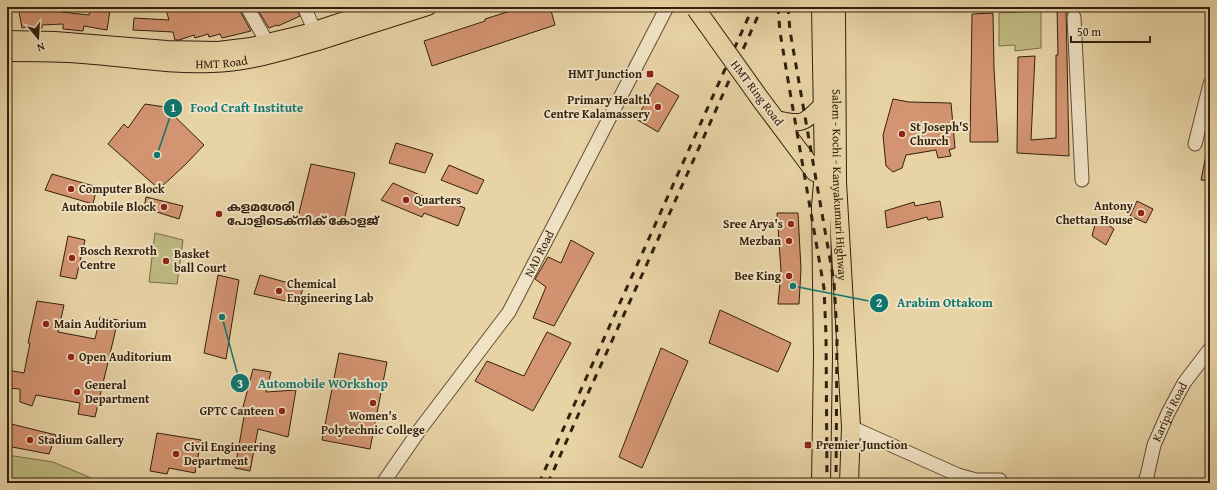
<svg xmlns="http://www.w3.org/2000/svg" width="1217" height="490" font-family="'Gentium Book Plus','Noto Sans Malayalam',serif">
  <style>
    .green { fill: #beba81; stroke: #786d48 }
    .building { fill: #d39471; stroke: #33200e }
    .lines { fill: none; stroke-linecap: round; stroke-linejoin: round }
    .minor-casing { stroke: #604d34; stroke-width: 15 }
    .major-casing { stroke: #33200e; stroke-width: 18 }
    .highway-casing { stroke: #33200e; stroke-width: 20 }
    .minor { stroke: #f0e2c4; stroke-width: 13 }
    .major { stroke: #e8d3a5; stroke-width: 16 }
    .highway { stroke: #e8d3a5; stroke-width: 18 }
    .rail { stroke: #33200e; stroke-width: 3; stroke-dasharray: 7 7; stroke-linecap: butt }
    .highway-bridge-casing { stroke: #33200e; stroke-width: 20; stroke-linecap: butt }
    .highway-bridge { stroke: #e8d3a5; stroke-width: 18 }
    .poi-dot { fill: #8f2418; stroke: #f0e2c4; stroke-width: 1.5 }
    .labels { text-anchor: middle; stroke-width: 4; stroke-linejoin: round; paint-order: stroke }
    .street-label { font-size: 12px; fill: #33200e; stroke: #f0e2c4 }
    .poi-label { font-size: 12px; font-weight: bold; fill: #33200e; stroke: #f0e2c4; text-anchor: start }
    .leader { fill: none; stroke: #0f766e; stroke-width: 1.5 }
    .callout-dot { fill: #0f766e; stroke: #f0e2c4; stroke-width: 1.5 }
    .mark-label { font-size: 12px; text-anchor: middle; font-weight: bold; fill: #fff }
    .callout-label { font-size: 13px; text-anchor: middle; font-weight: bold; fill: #0f766e; stroke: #f0e2c4; stroke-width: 4; stroke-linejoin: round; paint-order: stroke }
  </style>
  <rect width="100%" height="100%" fill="#e8d3a5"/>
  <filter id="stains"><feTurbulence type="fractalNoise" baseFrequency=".005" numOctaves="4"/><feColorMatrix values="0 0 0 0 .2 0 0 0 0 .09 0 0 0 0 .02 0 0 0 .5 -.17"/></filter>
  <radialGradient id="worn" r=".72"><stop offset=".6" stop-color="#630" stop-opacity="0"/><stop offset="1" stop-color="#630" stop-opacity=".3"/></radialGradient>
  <g class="green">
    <polygon points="1041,11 1041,48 1015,51 1015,45 999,46 999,13"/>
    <polygon points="155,233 183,240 177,284 149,282"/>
    <polygon points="7,455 53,462 96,480 96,483 7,483"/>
  </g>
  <g class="building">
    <polygon points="18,7 61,7 61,12 89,15 91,7 110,10 107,30 84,26 83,31 63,29 63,24 42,25 42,28 31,30 30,26 22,28"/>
    <polygon points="177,7 239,7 240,11 251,31 222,38 220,34 209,37 208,34 195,38 194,35 179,40 175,40 173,32 133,30 134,18 169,20 166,10"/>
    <polygon points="256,7 296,7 300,16 278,26 277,25 269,28"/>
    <polygon points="523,7 550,7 555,25 432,66 424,41 485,21 485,19"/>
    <polygon points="1057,7 1066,7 1069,156 1017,153 1018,57 1035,56 1031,140 1056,138 1056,55 1058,55"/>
    <polygon points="993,13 994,68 998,142 970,142 972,14"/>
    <polygon points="657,83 679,96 658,132 636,119"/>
    <polygon points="893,99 909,102 951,103 955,148 949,150 951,156 938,158 936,150 906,155 902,168 893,172 886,166 883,135"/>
    <polygon points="145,104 165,107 204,145 186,164 159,189 108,144 124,124 128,128"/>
    <polygon points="396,143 433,154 425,173 389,163"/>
    <polygon points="1206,155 1210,155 1210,181 1201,180"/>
    <polygon points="311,164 355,173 343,225 298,217"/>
    <polygon points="449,165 484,180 477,194 441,180"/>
    <polygon points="52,174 97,187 93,204 45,190"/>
    <polygon points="393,183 436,202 438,198 465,208 458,226 424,213 422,217 381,200"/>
    <polygon points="146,197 183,206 179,219 144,208"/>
    <polygon points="940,201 943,217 928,220 927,217 887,228 885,211 914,202 915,206"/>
    <polygon points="1137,201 1153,209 1146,223 1130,216"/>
    <polygon points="777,213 798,213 801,269 799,304 778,304 781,271"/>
    <polygon points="1097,217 1114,229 1106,245 1092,236"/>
    <polygon points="68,236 85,240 76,279 60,276"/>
    <polygon points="571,240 594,253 554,326 533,318 546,287 535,279 548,257 561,263"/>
    <polygon points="218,275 239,280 226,359 204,353"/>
    <polygon points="260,275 303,287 299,304 254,294"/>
    <polygon points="37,301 64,305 58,332 95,339 100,317 118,320 95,417 78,414 80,403 36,395 32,406 20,402 20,389 7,388 7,370 24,373 30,343 28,343"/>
    <polygon points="720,310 791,343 778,372 709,343"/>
    <polygon points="547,332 571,343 533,411 475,381 487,361 524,376"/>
    <polygon points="661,348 688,361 642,468 619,457"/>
    <polygon points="339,353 387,362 370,449 322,440"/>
    <polygon points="253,369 271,372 266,392 296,390 288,437 258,429 250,471 235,468 245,411 242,411"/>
    <polygon points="7,423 56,435 49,454 7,446"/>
    <polygon points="157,433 201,440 195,473 169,468 167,474 150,471"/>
  </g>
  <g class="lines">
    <g class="minor-casing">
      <g id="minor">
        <polyline points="247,7 267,42"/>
        <polyline points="304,7 315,31"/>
        <polyline points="1074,17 1082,180"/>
        <polyline points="1195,144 1210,84"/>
        <polyline points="851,427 958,475 976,480 1000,480"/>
        <path id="s1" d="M383,483l38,-55 88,-116 158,-305"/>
        <path id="s2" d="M1144,483l3,-7 7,-31 14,-32 16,-30 26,-34"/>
      </g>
    </g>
    <g class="major-casing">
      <g id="major">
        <polyline points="7,39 55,40 167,49 218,50 251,46 305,33 384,7"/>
        <path id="s3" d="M7,53c25,0 50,0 76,2 43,3 86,11 129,9 36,-1 72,-12 106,-22 37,-12 73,-23 110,-35"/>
        <path d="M776,119c28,6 27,5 47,-15"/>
      </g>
    </g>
    <g class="highway-casing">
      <g id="highway">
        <polyline points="821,7 824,172 821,206 823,356 821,483"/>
        <path id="s4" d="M836,7l1,175 14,245 -2,56"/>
        <polyline points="761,100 815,172 824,172"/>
      </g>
    </g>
    <use href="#minor" class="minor"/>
    <use href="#major" class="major"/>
    <use href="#highway" class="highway"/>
    <g class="rail">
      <polyline points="778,7 780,32 790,92 824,288 826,335 827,483"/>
      <polyline points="788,7 790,31 834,282 837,334 836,483"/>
      <polyline points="539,483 753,7"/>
      <polyline points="548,483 579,413 642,275 762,7"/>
    </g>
    <g class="highway-bridge-casing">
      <polyline id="highway-bridge" points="696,9 761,100"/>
    </g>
    <use href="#highway-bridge" class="highway-bridge"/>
  </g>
  <g class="poi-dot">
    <rect x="646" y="70" width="8" height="8" rx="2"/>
    <circle cx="658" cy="107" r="4"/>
    <circle cx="902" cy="134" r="4"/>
    <circle cx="71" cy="189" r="4"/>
    <circle cx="406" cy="200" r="4"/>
    <circle cx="164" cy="207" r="4"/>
    <circle cx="1141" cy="213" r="4"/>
    <circle cx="219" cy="214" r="4"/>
    <circle cx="791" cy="224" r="4"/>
    <circle cx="789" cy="241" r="4"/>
    <circle cx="72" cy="258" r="4"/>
    <circle cx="166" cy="261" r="4"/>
    <circle cx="789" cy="276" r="4"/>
    <circle cx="279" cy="291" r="4"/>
    <circle cx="46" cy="324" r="4"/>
    <circle cx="71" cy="357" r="4"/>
    <circle cx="77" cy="392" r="4"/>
    <circle cx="373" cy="403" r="4"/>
    <circle cx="282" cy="411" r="4"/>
    <circle cx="30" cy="440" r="4"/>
    <rect x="804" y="441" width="8" height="8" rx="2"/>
    <circle cx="176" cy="454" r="4"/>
  </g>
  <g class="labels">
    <g class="street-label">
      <text dy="4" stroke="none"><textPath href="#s3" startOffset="215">HMT Road</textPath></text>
      <text transform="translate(757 93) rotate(53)" y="4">HMT Ring Road</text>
      <text dy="4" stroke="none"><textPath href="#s4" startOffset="178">Salem - Kochi - Kanyakumari Highway</textPath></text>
      <text dy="4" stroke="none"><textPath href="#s1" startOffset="278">NAD Road</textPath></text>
      <text dy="4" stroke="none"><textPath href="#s2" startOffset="76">Karipai Road</textPath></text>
    </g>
    <g class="poi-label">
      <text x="642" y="78" text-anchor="end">HMT Junction</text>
      <text x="650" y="104" text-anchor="end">Primary Health<tspan x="650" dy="14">Centre Kalamassery</tspan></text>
      <text x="910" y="131">St Joseph'S<tspan x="910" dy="14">Church</tspan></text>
      <text x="79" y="193">Computer Block</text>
      <text x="414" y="204">Quarters</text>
      <text x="1133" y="210" text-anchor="end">Antony<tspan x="1133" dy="14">Chettan House</tspan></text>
      <text x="156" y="211" text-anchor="end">Automobile Block</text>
      <text x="227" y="211">കളമശേരി<tspan x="227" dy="14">പോളിടെക്നിക് കോളജ്</tspan></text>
      <text x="783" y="228" text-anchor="end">Sree Arya's</text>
      <text x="781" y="245" text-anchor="end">Mezban</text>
      <text x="80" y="255">Bosch Rexroth<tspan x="80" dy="14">Centre</tspan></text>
      <text x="174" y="258">Basket<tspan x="174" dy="14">ball Court</tspan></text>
      <text x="781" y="280" text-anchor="end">Bee King</text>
      <text x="287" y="288">Chemical<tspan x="287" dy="14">Engineering Lab</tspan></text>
      <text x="54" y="328">Main Auditorium</text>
      <text x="79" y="361">Open Auditorium</text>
      <text x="85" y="389">General<tspan x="85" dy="14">Department</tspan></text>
      <text x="274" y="415" text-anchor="end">GPTC Canteen</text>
      <text x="373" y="420" text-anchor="middle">Women's<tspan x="373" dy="14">Polytechnic College</tspan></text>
      <text x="38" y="444">Stadium Gallery</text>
      <text x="816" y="449">Premier Junction</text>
      <text x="184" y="451">Civil Engineering<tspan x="184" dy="14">Department</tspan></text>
    </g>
  </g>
  <path class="leader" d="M157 155L173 108M793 286L879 303M222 317L240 383"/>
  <g class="callout-dot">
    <circle cx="157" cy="155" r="4"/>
    <circle cx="793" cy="286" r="4"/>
    <circle cx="222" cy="317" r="4"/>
    <circle cx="173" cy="108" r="10"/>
    <circle cx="879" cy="303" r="10"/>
    <circle cx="240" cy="383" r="10"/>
  </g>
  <g class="mark-label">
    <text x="173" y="112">1</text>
    <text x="879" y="307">2</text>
    <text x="240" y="388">3</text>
  </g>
  <g class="callout-label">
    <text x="247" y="112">Food Craft Institute</text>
    <text x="945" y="307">Arabim Ottakom</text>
    <text x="323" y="388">Automobile WOrkshop</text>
  </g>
  <rect width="1217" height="490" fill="none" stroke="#e8d3a5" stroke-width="24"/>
  <rect x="8" y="8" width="1201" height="474" fill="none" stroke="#33200e" stroke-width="2"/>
  <rect x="12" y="12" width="1193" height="466" fill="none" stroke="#33200e"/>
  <g transform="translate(38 38) rotate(162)" stroke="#f0e2c4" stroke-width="3" paint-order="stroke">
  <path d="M0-3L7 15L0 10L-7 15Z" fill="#33200e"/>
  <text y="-6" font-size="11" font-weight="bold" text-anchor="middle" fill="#33200e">N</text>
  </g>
  <path d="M1071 36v6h79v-6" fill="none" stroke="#33200e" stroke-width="2"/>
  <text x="1077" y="36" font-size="12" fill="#33200e" stroke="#f0e2c4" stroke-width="3" paint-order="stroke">50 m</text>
  <rect width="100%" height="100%" filter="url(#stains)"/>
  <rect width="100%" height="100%" fill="url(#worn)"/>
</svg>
